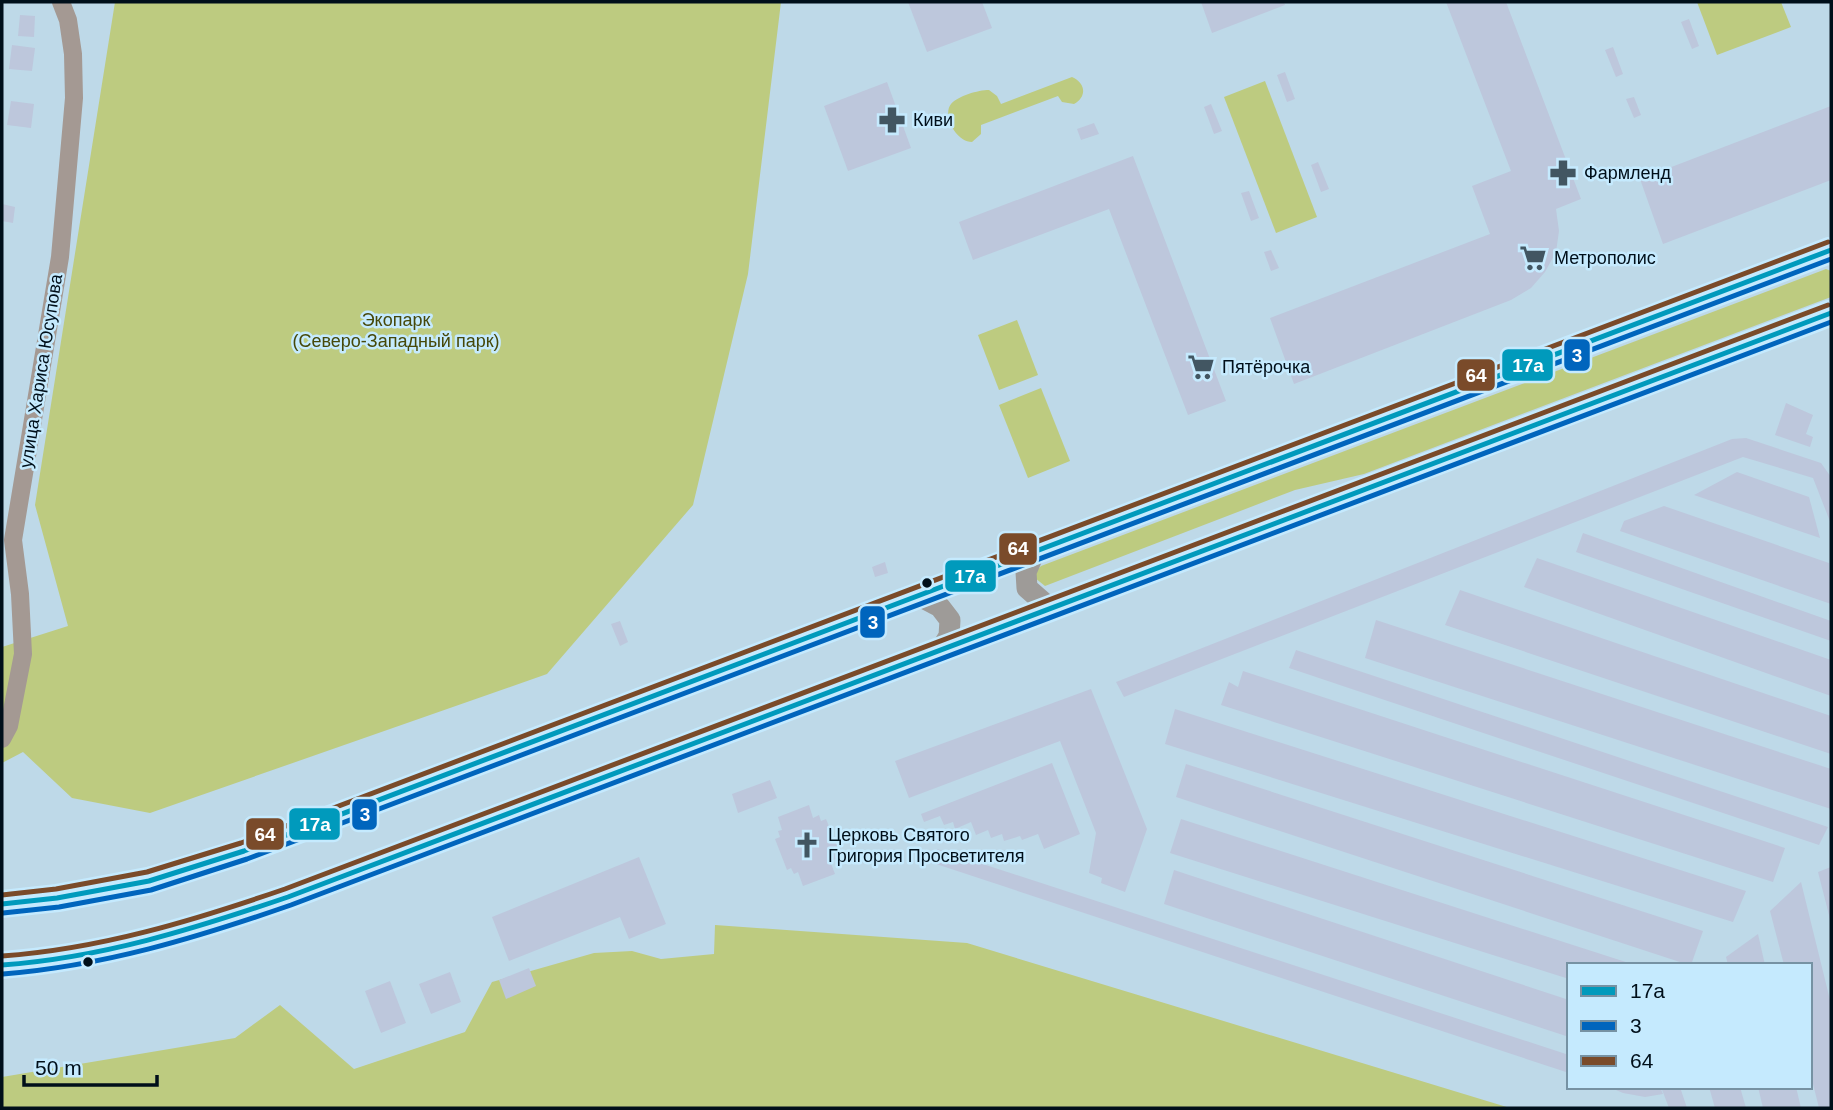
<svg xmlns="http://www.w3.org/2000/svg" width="1833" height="1110" font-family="Arial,sans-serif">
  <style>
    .green { fill: #bdcb80 }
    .building { fill: #bdc7dc }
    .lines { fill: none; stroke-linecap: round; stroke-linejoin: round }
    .minor { stroke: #a49993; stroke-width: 18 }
    .major { stroke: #9e9b98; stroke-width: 21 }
    .bus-1-casing { stroke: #c5eafe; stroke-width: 10 }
    .bus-2-casing { stroke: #c5eafe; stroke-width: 10 }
    .bus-3-casing { stroke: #c5eafe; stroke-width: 10 }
    .bus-1 { stroke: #009abc; stroke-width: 5 }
    .bus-2 { stroke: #0065bd; stroke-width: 5 }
    .bus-3 { stroke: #7a4b2a; stroke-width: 5 }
    .bus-dot { fill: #000f1a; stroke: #c5eafe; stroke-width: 2.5 }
    .labels { text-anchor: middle; stroke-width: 5; stroke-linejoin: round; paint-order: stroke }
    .poi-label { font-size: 18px; fill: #000f1a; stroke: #c5eafe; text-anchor: start }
    .park-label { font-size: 18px; fill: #464809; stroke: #c5eafe }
    .street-label { font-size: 18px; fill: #000f1a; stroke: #c5eafe }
    .line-badge { stroke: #c5eafe; stroke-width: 2.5 }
    .badge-label { font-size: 19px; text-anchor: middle; font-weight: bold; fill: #fff }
  </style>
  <rect width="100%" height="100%" fill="#bed9e8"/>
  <g class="green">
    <polygon points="115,2 781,2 748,274 693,505 547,674 150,813 72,798 23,752 2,763 2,647 68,626 35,505"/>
    <polygon points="1697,2 1781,2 1791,27 1717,55"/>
    <path d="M1072,77c14,6 15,20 2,27l-12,-2 -4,-6 -77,29v9l-9,8c-16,0 -30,-27 -21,-38 7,-8 27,-14 38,-14l8,6 4,8z"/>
    <polygon points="1265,81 1317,217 1276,233 1224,97"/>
    <polygon points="1826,269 1831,271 1831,297 1364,474 1295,490 1045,586 1035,578 1036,571 1041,566"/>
    <polygon points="1017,320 1038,375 999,390 978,335"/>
    <polygon points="1041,388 1070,461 1028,478 999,405"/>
    <polygon points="715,925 967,943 1510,1108 2,1108 2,1077 235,1038 280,1005 354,1069 465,1032 492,982 594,953 632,951 661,959 714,954"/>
  </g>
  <g class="building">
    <polygon points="908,2 982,2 992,28 927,52"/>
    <polygon points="1201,2 1284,2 1285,5 1212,33"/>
    <polygon points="1446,2 1506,2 1581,199 1556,209 1559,231 1556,252 1545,272 1531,288 1511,300 1294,384 1270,318 1490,234 1472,186 1511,171"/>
    <polygon points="20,15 35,16 34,37 18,36"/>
    <polygon points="1689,19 1699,46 1692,49 1681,22"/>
    <polygon points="12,45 35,48 32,71 9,69"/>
    <polygon points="1613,47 1623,74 1616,77 1605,50"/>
    <polygon points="1285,72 1295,99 1287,102 1277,75"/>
    <polygon points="887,82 911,148 848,171 824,106"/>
    <polygon points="1634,97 1641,115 1634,118 1626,99"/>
    <polygon points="11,101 34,104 31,128 7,125"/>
    <polygon points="1211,104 1222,131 1214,134 1204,107"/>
    <polygon points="1831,106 1831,180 1663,244 1640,179"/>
    <polygon points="1094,123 1099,134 1081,140 1077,129"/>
    <polygon points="1133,156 1226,401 1188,415 1109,209 973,260 959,222"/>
    <polygon points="1318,162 1329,189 1321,192 1311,165"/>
    <polygon points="1249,191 1259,218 1251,221 1241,193"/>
    <polygon points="2,204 15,207 13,223 2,221"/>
    <polygon points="1271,250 1279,268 1271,271 1264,252"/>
    <polygon points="1786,403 1813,415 1806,434 1813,437 1810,447 1775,435"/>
    <polygon points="1746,438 1821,463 1831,477 1831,524 1813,478 1743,457 1124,697 1116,682 1732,439"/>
    <polygon points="1737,472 1809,497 1820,538 1694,495"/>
    <polygon points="1664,506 1829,563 1831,604 1620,531 1624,521"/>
    <polygon points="1583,533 1831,621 1831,641 1576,552"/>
    <polygon points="1537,558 1831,660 1831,696 1524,587"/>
    <polygon points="885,562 888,573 875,577 872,567"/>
    <polygon points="1460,590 1831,716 1831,754 1445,625"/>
    <polygon points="1376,620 1831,769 1831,809 1365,658"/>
    <polygon points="620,621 628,642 620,646 611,624"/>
    <polygon points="1296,650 1828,827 1819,845 1289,668"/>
    <polygon points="1243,671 1785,848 1773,882 1221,705 1229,682 1238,687"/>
    <polygon points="1091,689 1147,829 1125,892 1101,883 1102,878 1089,873 1096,833 1060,741 909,798 895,761"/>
    <polygon points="1175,709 1746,891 1733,922 1165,744"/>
    <polygon points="1052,763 1080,834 1044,849 1038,834 1022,840 1020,836 1004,841 1002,834 991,838 988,830 976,835 971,822 955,829 953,822 944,825 940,816 924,822 921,814"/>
    <polygon points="1186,764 1703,931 1691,965 1689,965 1176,797"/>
    <polygon points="770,780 777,798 738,813 732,794"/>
    <polygon points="809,805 813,818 819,815 821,821 826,819 839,851 834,853 836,859 830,861 835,874 803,886 798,872 794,874 791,868 787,870 775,839 780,837 778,831 782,830 778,817"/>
    <polygon points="1181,819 1632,964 1632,965 1569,965 1569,979 1170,853"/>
    <polygon points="937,849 1569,1055 1569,1073 933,863"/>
    <polygon points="639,857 666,924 629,939 620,917 509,961 492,917"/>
    <polygon points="1831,867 1831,919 1830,919 1818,872"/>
    <polygon points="1174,870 1569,1000 1569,1037 1164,904"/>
    <polygon points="1801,882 1831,1004 1831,1108 1819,1108 1810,1072 1810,965 1784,965 1770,911"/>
    <polygon points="1758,934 1765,965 1728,965 1726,957"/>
    <polygon points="529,968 536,986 506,999 499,980"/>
    <polygon points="450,972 461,1002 431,1014 419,984"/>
    <polygon points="390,981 406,1023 381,1033 365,991"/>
    <polygon points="1609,1087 1660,1087 1663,1094 1645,1097 1623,1093"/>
    <polygon points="1661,1087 1680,1087 1687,1108 1669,1108"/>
    <polygon points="1709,1087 1740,1087 1746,1108 1715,1108"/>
    <polygon points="1758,1087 1796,1087 1801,1108 1763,1108"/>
  </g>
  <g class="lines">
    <polyline class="minor" points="2,739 9,726 23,654 20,594 13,540 60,257 74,98 73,54 68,20 61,2"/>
    <g class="major">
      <polyline points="1035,551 1026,572 1027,588 1051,609"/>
      <polyline points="919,596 940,607 950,620 949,636 940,651"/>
      <polyline points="2,904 57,898 149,881 244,851 1831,250"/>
      <path d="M2,965c98,-4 194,-36 286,-68l1543,-584"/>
    </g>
    <g class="bus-1-casing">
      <g id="bus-1">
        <polyline points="2,904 57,898 149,881 244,851 1831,250"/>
        <path d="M2,965c99,-7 192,-36 286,-68l1543,-584"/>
      </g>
    </g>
    <g class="bus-2-casing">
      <g id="bus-2">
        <polyline points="3,913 59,907 151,890 247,859 1831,259"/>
        <path d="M3,974c100,-8 193,-36 288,-69l1540,-583"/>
      </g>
    </g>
    <g class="bus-3-casing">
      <g id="bus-3">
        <polyline points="2,895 56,889 147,872 241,843 1828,242"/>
        <path d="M2,956c98,-7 190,-35 283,-67l1543,-584"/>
      </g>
    </g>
    <use href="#bus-1" class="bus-1"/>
    <use href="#bus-2" class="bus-2"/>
    <use href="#bus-3" class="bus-3"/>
  </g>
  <defs>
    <g id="pharmacy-bare" transform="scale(2.1)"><path d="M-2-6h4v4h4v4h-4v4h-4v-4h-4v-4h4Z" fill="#425662" stroke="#c5eafe" stroke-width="2.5" paint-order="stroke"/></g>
    <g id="supermarket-bare" transform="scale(2.1)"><path d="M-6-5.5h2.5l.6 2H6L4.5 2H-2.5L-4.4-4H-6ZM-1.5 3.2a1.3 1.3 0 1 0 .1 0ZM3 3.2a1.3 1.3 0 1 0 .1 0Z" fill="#425662" stroke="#c5eafe" stroke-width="2.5" paint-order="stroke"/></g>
    <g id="church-bare" transform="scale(2.1)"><path d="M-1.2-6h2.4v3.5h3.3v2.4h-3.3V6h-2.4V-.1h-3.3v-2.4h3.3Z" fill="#425662" stroke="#c5eafe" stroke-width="2.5" paint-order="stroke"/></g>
  </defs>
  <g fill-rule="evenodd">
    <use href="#pharmacy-bare" x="892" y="120"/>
    <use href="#pharmacy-bare" x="1563" y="173"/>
    <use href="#supermarket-bare" x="1533" y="258"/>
    <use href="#supermarket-bare" x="1201" y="367"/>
    <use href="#church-bare" x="807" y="845"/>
  </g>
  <g class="bus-dot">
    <circle cx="927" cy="583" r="6"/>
    <circle cx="88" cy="962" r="6"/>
  </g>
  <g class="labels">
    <g class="poi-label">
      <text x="913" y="126">Киви</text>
      <text x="1584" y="179">Фармленд</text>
      <text x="1554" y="264">Метрополис</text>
      <text x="1222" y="373">Пятёрочка</text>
      <text x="828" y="841">Церковь Святого<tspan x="828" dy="21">Григория Просветителя</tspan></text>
    </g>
    <g class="park-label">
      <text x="396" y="326">Экопарк<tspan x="396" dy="21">(Северо-Западный парк)</tspan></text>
    </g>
    <g class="street-label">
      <text transform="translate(41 371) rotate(-81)" y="6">улица Хариса Юсупова</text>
    </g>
  </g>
  <g class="line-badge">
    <rect x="1563" y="338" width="28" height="34" rx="7" fill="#0065bd"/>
    <rect x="1501" y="348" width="53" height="34" rx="7" fill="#009abc"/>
    <rect x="1456" y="358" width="40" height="34" rx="7" fill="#7a4b2a"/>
    <rect x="998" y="532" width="40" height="34" rx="7" fill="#7a4b2a"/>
    <rect x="944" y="559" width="53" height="34" rx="7" fill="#009abc"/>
    <rect x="859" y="605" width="27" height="34" rx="7" fill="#0065bd"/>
    <rect x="351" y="798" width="27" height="33" rx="7" fill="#0065bd"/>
    <rect x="288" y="807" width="53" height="34" rx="7" fill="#009abc"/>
    <rect x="245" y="817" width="40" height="34" rx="7" fill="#7a4b2a"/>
  </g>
  <g class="badge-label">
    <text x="1577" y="362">3</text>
    <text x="1528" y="372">17a</text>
    <text x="1476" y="382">64</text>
    <text x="1018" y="555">64</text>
    <text x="970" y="583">17a</text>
    <text x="873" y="629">3</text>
    <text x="365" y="821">3</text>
    <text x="315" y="831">17a</text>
    <text x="265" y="841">64</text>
  </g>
  <rect width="1833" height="1110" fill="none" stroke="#000f1a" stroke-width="7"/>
  <rect x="1567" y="963" width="245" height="126" fill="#c5eafe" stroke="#7692a3" stroke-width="2"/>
  <rect x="1581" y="986" width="35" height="10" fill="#009abc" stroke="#7692a3" stroke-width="2"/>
  <text x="1630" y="998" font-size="21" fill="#000f1a">17a</text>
  <rect x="1581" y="1021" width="35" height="10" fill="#0065bd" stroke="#7692a3" stroke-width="2"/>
  <text x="1630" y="1033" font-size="21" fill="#000f1a">3</text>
  <rect x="1581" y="1056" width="35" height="10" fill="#7a4b2a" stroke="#7692a3" stroke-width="2"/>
  <text x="1630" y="1068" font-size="21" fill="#000f1a">64</text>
  <path d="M24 1075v10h133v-10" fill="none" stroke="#000f1a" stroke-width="3.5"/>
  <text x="35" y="1075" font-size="21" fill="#000f1a" stroke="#c5eafe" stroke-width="5" paint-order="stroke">50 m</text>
</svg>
